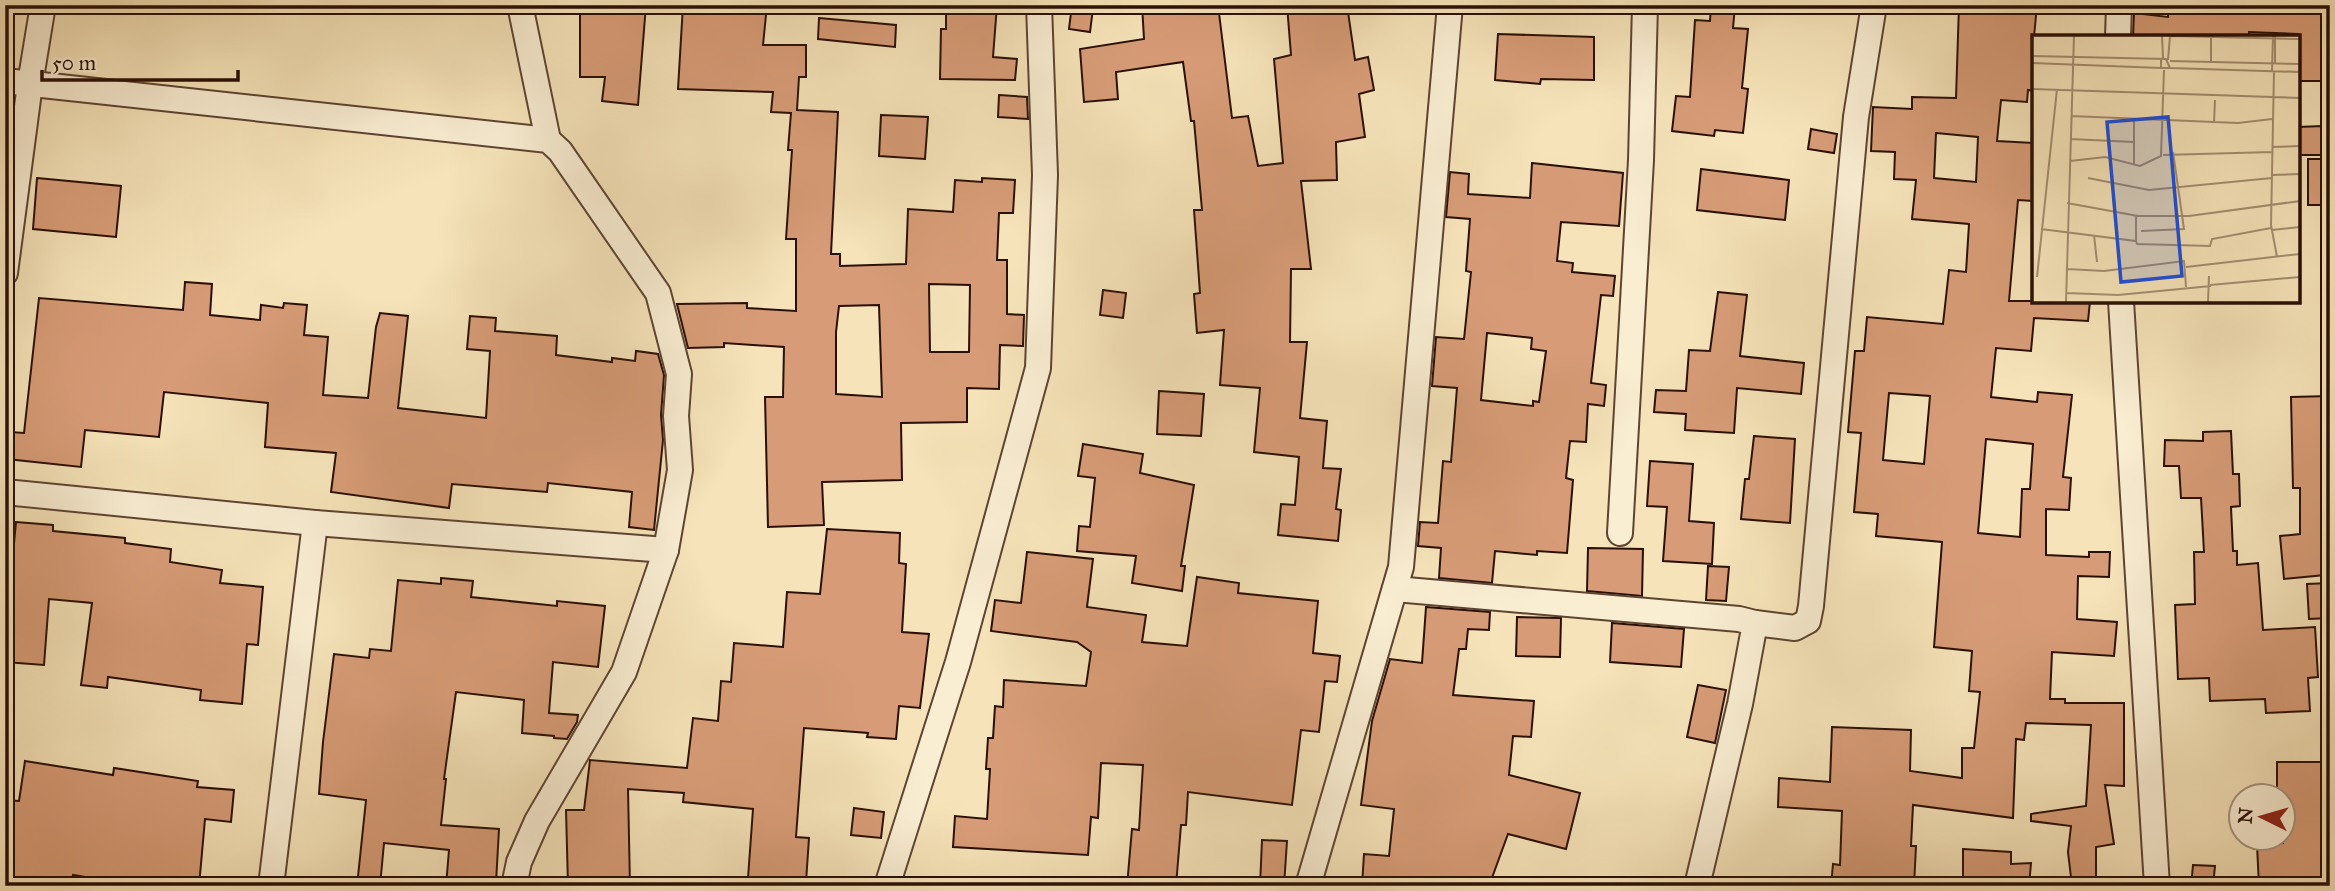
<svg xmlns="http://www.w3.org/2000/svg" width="2335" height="891" font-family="'IM FELL Great Primer',serif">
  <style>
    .building { fill: #d79c77; stroke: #2a0f05; stroke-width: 2; fill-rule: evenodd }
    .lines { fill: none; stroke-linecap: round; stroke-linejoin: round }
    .minor-casing { stroke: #5d4432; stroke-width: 28 }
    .minor { stroke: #f9edd2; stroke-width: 24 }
    .inset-road { fill: none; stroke: #a48e71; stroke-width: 2 }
    .view { fill: #1d4ed8; fill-opacity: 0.15; stroke: #1d4ed8; stroke-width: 3.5 }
    .inset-edge { fill: none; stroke: #2a0f05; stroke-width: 3.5 }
  </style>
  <rect width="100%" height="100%" fill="#f6e3b9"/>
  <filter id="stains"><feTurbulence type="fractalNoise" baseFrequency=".00286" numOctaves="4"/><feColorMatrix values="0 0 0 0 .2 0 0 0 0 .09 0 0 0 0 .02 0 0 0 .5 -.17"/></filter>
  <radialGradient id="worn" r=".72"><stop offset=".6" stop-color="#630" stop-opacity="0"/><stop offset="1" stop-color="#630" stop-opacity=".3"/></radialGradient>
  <g class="building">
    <polygon points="580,5 646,5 638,105 602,101 605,77 580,77"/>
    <path d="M683,5h84l-4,40h43v32h-7l-2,33 41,2 -7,142h9v12l66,-2 2,-55 45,3 2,-32 27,2v-4l33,2 -2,33h-14l-2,47h10v54l17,1 -1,31 -23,-1 -1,44 -32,-1v34l-66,1 1,57 -80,2 2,43 -56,2 -3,-130h18l1,-50 -60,-4v4l-36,1 -11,-44 70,-1v5l49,3v-72h-10l6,-89h-4l3,-37 -20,-1 2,-20 -95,-3zM929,284l41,1 -1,67h-39zM879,305l3,92 -46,-3v-62l3,-26z"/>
    <polygon points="946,5 997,5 993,57 1017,59 1015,80 940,79 941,29 946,29"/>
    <polygon points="1072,5 1093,8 1090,32 1069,29"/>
    <polygon points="1142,5 1218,5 1232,118 1248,116 1258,166 1283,163 1274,59 1291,55 1287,5 1347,5 1355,60 1368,57 1374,90 1359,94 1365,137 1336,142 1337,180 1301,181 1311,269 1291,269 1290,342 1307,342 1300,418 1327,421 1323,468 1341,469 1336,509 1341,510 1338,541 1278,535 1281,504 1295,505 1299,457 1254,452 1260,388 1220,385 1224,330 1197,333 1194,294 1200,293 1194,210 1202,210 1194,121 1191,121 1183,62 1116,72 1118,99 1084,102 1080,49 1144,39"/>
    <polygon points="1711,5 1735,6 1733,28 1748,29 1742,88 1748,89 1743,133 1715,130 1714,136 1672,131 1676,96 1690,97 1695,20 1710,21"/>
    <path d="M1959,5h78l-3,32v54l-6,-1 -1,12 -26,-2 -4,41 37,2v58l-16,-1 -9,101h81l-2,20 -54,-3 -3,33 -35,-3 -5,49 46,5 1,-10 34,3 -9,82 8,1 -2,32 -23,-1v46l43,2v-5h21l-1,25 -31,-1 -1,43 40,3 -3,34 -62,-4 -2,47h15v4h59v83l-19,-1 9,59 -18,3v30h-25l-3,-25 3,-26 -40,-5v-7l55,-8 5,-81 -65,-2 -2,17 -8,-1 -3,79 -100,-13 -2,41h5l-2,40h-83l2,-22 7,1 2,-54 -64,-4 1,-29 51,4 2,-55 79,3 -1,41 52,7v-30h12l6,-56 -11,-1 3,-40 -38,-4 8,-105 -66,-6 2,-22 -24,-2 7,-79 -13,-1 7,-81h9l3,-34 76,7 6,-54 17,2 3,-48 -57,-5 4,-39 -22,-1 1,-27 -24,-1 2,-44 39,2v-12l44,1zM1936,133l42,4 -2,45 -42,-4zM1889,393l41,3 -6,68 -41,-4zM1986,439l47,5 -3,45h-8l-2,48 -42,-4z"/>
    <polygon points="2169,5 2227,5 2227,12 2267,12 2267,5 2330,5 2330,81 2298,81 2298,34 2249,32 2249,37 2133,37 2134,13 2168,17"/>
    <polygon points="819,18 896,25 895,47 818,39"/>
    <polygon points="1498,34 1594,37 1594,80 1541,79 1540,84 1495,80"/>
    <polygon points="999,95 1027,97 1028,119 998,117"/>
    <polygon points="881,115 928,117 925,159 879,156"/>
    <polygon points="2322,126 2322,155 2298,155 2298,127"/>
    <polygon points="1811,129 1837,134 1834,153 1808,149"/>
    <rect x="2308" y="159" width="22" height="46"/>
    <path d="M1532,163l91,10 -4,53 -58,-4 -4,39 16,2 -1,9 43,4 -2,20 -12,-1 -10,88 15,2 -2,21 -16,-2 -2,38 -16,-1 -4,37 7,2 -6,73 -30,-2v4l-42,-4 -3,32 -53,-5 2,-30 -23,-2 2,-24 18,1 5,-62 8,1 6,-74 -25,-2 4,-49 28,2 7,-67 -5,-1 4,-52 -24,-2 4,-45 19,2 -1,20 62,4zM1487,333l45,5 -1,11 15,2 -7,51 -6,-1v5l-52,-6z"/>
    <polygon points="1701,169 1789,180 1785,220 1697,210"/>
    <polygon points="37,178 121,186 116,237 33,229"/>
    <polygon points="185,282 212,284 210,315 260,320 261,305 283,308 284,303 307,305 304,335 328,337 323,395 368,398 376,327 380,313 408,316 398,408 486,418 490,351 467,349 470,316 496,318 495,331 557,336 556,355 612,362 612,358 635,361 636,351 658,354 664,375 661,415 663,440 654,530 629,527 632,492 548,483 547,492 452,484 449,508 331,492 336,453 265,447 268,403 164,392 159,437 85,430 81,467 7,459 10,432 24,433 39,298 183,310"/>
    <polygon points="1103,290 1126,293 1123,318 1100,315"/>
    <polygon points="1718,292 1747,295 1740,356 1804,363 1801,394 1737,388 1734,433 1685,430 1686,414 1654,412 1656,390 1686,391 1689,350 1710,351"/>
    <polygon points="1159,391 1204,394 1201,436 1157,434"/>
    <polygon points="2330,396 2330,504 2323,504 2325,575 2284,579 2280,536 2300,534 2300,488 2293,488 2291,397"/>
    <polygon points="2231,431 2233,474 2239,474 2240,506 2231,507 2233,551 2237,551 2237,565 2258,563 2263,630 2315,627 2318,677 2308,678 2310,711 2266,713 2265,699 2210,701 2209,678 2178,679 2175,605 2195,604 2194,552 2204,552 2201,498 2181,498 2179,466 2164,466 2165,440 2203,441 2203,432"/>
    <polygon points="1754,436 1795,439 1790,523 1741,519 1745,479 1749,479"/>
    <polygon points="1083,444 1143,454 1140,473 1194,485 1181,566 1185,566 1182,591 1132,583 1136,556 1077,551 1079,526 1090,527 1095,478 1078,476"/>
    <polygon points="1650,461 1693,464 1689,521 1714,523 1712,564 1663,561 1667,507 1647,506"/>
    <polygon points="16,522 53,525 53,531 125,538 125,543 171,549 170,562 222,570 220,583 263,587 258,645 247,644 242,704 200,700 201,690 108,677 107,688 81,685 92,603 49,599 44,665 5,662 5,609 8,609"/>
    <polygon points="827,529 900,533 899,563 906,564 902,632 929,634 920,708 899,706 896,739 867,737 868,733 804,728 796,837 809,838 806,882 748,878 753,809 683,802 684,793 628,789 630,886 568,886 566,810 584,810 590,760 687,768 693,718 718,721 721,681 731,682 734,643 783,647 787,592 820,594"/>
    <polygon points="1588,548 1643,549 1642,596 1587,591"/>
    <polygon points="1027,552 1093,559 1087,607 1146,615 1142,642 1187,646 1197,577 1239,583 1238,593 1318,601 1313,653 1340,656 1337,682 1325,681 1319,732 1301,730 1292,805 1188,792 1186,825 1181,825 1176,886 1127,886 1132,829 1139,830 1143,765 1101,763 1098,818 1091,817 1088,855 953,847 955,816 987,819 990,769 986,769 988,738 993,738 995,706 1003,707 1004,680 1086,686 1091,652 1077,642 991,631 995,600 1021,603"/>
    <polygon points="1708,566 1729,567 1726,601 1706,600"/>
    <polygon points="441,578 473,581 471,597 557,606 557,601 605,606 598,667 553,662 549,713 578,715 577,722 567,739 554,738 554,736 522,733 524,700 456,692 444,779 446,779 441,825 499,829 496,883 484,883 484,886 446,886 449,850 384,843 380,886 357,886 366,800 319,794 323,742 334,654 369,658 370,649 391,651 398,580 441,584"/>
    <polygon points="2330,583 2330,618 2309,619 2307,584"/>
    <polygon points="1426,607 1490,612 1489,630 1468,629 1466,649 1459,649 1453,695 1534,701 1531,737 1513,736 1509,775 1580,793 1566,849 1508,834 1489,886 1362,886 1364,854 1389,856 1394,809 1361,805 1372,721 1390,659 1422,663"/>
    <polygon points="1517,617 1561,618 1560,657 1516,656"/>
    <polygon points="1612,623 1684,629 1681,667 1610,662"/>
    <polygon points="1698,685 1726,690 1715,743 1687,737"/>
    <polygon points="25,761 113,775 114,768 198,781 197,787 234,790 231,822 205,819 199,886 139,886 73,875 71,886 5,886 5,800 19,801"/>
    <polygon points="2277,762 2325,762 2325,841 2330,840 2330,886 2259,886 2257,845 2283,843 2283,796 2277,796"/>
    <polygon points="854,808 884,812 881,838 851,835"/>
    <polygon points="1262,840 1287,841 1284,886 1260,886"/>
    <polygon points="1963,849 2011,852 2011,864 2031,863 2029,886 1963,886"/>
    <polygon points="2193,865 2215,866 2213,886 2191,886"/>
  </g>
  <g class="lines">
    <g class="minor-casing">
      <g id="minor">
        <polyline points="520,5 548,140"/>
        <polyline points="2118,37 2119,5"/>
        <polyline points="5,81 548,140 560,151 658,293 679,374 676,416 680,470 666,550 624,672 537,821 519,862 514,886"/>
        <polyline points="5,273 30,84 43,5"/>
        <polyline points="2121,301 2157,886"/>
        <polyline points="5,492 315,523 666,550"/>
        <polyline points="1620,533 1641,160 1645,5"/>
        <polyline points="1395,589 1739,619 1755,623 1740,704 1697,886"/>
        <polyline points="1755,623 1795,628 1808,621 1811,606 1856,117 1874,5"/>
        <polyline points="271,886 315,523"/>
        <polyline points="887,886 958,662 1038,368 1045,175 1039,5"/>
        <polyline points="1308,886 1401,567 1450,5"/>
      </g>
    </g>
    <use href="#minor" class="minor"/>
  </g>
  <g transform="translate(2032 35)">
    <rect width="268" height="268" fill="#f6e3b9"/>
    <path class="inset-road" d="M130,1l1,22M138,1l130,3M0,21l134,3 4,9h-9v-8M136,25l2,-24M138,26l130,3M179,27v-25M0,28l129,5M243,29v-28M138,33l130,4M240,36l1,-35M242,36l-3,154 6,32M0,54l268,9M39,81l167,7 34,-4M182,88l1,-23M38,104l64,3M240,112l28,-1M131,120l109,-3M38,126l35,-4 35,9 21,-10 3,-86M102,130v-47M240,140l28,-1M56,143l61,12 123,-12M35,168l71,13h51l111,-15M9,194l95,12v-25M240,195l28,-3M109,196l43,-2 -11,-77M62,200l3,27M104,206l1,3 73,2 2,-7 59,-11M154,232l114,-13M35,234l37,2 80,-10 2,26M5,242l20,-188M178,250l90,-8M35,258l51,2 93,-9M34,267l8,-266M176,267l1,-26"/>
    <path class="view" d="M136,82l14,159 -61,6 -14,-160z"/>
    <rect width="268" height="268" class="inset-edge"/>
  </g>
  <rect width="2335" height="891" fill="none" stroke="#f6e3b9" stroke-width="28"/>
  <rect x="7" y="7" width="2321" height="877" fill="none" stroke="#2a0f05" stroke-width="3.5"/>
  <rect x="14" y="14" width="2307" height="863" fill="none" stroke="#2a0f05" stroke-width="2"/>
  <g transform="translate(2262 817) rotate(275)"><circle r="33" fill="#f9edd2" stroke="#a69480" stroke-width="2"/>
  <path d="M0-5L12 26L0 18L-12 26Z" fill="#8f2418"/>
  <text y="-10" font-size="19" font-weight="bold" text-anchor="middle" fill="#2a0f05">N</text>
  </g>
  <path d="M42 70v10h196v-10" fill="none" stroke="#2a0f05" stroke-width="3.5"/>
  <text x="52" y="70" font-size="21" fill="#2a0f05" stroke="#f9edd2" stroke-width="5" paint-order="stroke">50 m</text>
  <rect width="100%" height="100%" filter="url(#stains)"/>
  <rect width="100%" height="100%" fill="url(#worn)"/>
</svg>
